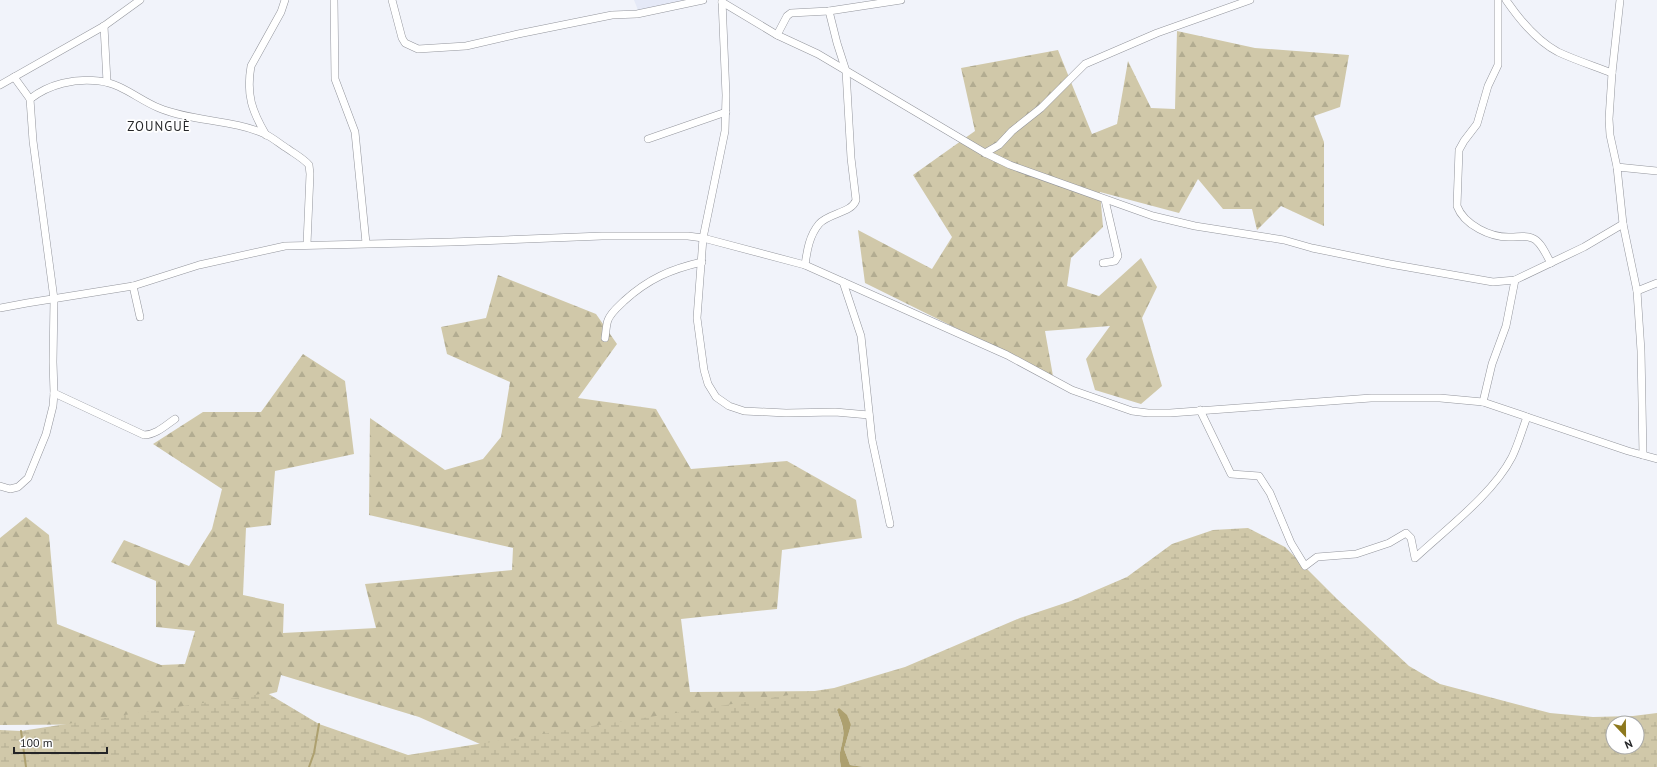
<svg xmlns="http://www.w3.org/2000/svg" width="1657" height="767" font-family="'PT Sans',sans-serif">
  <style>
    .built { fill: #e5e9f7 }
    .forest { fill: url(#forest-firs) }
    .wetland { fill: url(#wetland-marsh); fill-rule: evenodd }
    .water { fill: #ada06f }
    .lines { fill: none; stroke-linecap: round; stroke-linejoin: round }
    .stream { stroke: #ada06f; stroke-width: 2 }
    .minor-casing { stroke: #93959c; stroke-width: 8 }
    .minor { stroke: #fff; stroke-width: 7 }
    .labels { text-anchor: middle; stroke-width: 3.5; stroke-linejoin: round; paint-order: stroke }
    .quarter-label { font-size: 13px; letter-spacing: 1px; fill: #242527; stroke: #fff }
  </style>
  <defs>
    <pattern id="forest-firs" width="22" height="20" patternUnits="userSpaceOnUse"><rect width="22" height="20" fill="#d0c8a9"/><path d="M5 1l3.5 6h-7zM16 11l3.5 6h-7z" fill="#b2ac91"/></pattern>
    <pattern id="wetland-marsh" width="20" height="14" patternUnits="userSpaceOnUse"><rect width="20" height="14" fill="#d0c8a9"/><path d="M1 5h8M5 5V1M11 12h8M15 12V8" fill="none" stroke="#b2ac91"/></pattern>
  </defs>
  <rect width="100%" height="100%" fill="#f1f3fa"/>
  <polygon class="built" points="634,0 696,0 638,10"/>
  <g class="forest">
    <polygon points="1177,31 1255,48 1349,55 1340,107 1314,116 1324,142 1324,226 1281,206 1257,230 1252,209 1223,209 1198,179 1179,213 1100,192 1103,227 1071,258 1067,286 1099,296 1141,258 1157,287 1142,318 1162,386 1141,404 1095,390 1086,359 1110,326 1045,331 1053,376 865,283 858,230 932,269 952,237 913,175 975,131 961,68 1058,50 1092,134 1117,124 1128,61 1151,108 1175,109"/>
    <polygon points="498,275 596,314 617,344 578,398 656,409 691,469 787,461 856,500 862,538 782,550 777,609 681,619 690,692 824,691 507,756 419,717 281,675 277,692 154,724 0,725 0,538 26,517 49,535 57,624 161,665 185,664 195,631 156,627 156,581 111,562 124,540 189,566 212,529 222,489 153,444 203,412 261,412 303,354 345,381 354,454 275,471 271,525 246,528 243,595 284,604 283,633 376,628 365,584 512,570 513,548 369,515 370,418 445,470 483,459 501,437 510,382 447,354 441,327 486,318"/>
  </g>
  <path class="wetland" d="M1248,528l37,19 52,52 72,67 31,18 110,29 43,4 40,-1 24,-3v54h-793l-14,-2 -6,-16 7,-24 -14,-15c3,9 8,19 6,28 -2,14 -5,14 -2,29h-841v-37l21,1 246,-38 52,31 89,31 426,-67 71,-21 115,-49 51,-17 56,-24 45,-33 41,-14zM1613,723h24v24h-24z"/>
  <path class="water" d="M839,708l8,7 4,10 -7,24 6,16 14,2h-23c-3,-15 0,-15 2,-29 2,-10 -3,-19 -6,-28z"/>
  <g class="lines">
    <g class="stream">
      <polyline points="21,731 26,767"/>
      <polyline points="309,767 314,753 319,724"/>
    </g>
    <g class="minor-casing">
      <g id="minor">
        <polyline points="334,0 335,79 355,132 366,243"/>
        <polyline points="392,0 402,38 405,43 418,49 466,46 518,34 612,15 637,14 703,0"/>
        <polyline points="722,0 726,95 725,131 703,238 697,318 704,370 708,384 716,397 729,406 744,411 786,413 835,412 869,415"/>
        <path d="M1498,0v65l-10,21 -11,38 -13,17 -5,9 -2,56c7,19 34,32 54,31 7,0 14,-2 21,1 9,3 14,17 19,25"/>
        <path d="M1506,0c13,19 31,41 52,52 17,8 36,14 54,21"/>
        <polyline points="1620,0 1612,73 1609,119 1610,135 1617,167 1623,224 1637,291 1641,351 1643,455"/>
        <polyline points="722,2 777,35 818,54 985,153 1010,165 1153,216 1195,226 1284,240 1312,248 1390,264 1493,282 1515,280 1584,247 1623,224"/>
        <polyline points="104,26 107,82"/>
        <polyline points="777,35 787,16 791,13 829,11 901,0"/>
        <polyline points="0,85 104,26 140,0"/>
        <path d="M30,99c19,-15 45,-21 69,-18 22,2 40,19 60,27 34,14 72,11 106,26 8,4 15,10 23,15 7,5 16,10 21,16l1,9 -3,70"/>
        <path d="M266,135c-14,-24 -20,-40 -15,-69l30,-54 4,-12"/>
        <polyline points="648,139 726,112"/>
        <polyline points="985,153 999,145 1012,131 1041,108 1085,64 1157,33 1250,0"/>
        <polyline points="1617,167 1657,171"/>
        <polyline points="1103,263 1115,261 1118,256 1105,200"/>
        <path d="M805,265c2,-14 4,-29 14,-41 9,-11 33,-11 37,-24l-5,-42 -5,-87 -9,-28 -8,-32"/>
        <polyline points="843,282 861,336 872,440 890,524"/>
        <polyline points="133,286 140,317"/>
        <polyline points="1637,291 1657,283"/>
        <polyline points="0,308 27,303 133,286 199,265 285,246 451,242 602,236 688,236 703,238 805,265 1007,355 1072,390 1132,411 1148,413 1170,413 1371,398 1440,398 1483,402 1628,451 1657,459"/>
        <path d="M605,338c1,-5 1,-13 3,-18 3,-8 11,-14 16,-19 24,-22 47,-32 78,-39"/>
        <path d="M54,393l90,42c12,0 22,-10 31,-16"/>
        <polyline points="1483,402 1492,364 1506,326 1515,280"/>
        <path d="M1200,410l31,64 28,2 11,17 21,50 14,23 12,-9 39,-3 33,-11 17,-10 5,5 4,20c31,-29 78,-64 97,-101 6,-12 10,-27 15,-40"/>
        <polyline points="0,486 10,489 18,487 28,478 46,434 53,406 54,393 53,362 54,299 33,141 30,99 14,77"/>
      </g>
    </g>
    <use href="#minor" class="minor"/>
  </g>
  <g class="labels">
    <g class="quarter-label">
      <text x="159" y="131">ZOUNGUÈ</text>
    </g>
  </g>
  <g transform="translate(1625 735) rotate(158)"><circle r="19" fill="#ffffff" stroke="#a7a8a9"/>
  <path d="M0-3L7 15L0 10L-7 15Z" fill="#8d781d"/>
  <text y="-6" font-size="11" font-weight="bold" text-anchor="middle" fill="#242527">N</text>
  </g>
  <path d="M14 747v6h93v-6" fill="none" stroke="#242527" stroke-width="2"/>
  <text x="20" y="747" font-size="12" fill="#242527" stroke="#ffffff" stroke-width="3" paint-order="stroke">100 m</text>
</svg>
